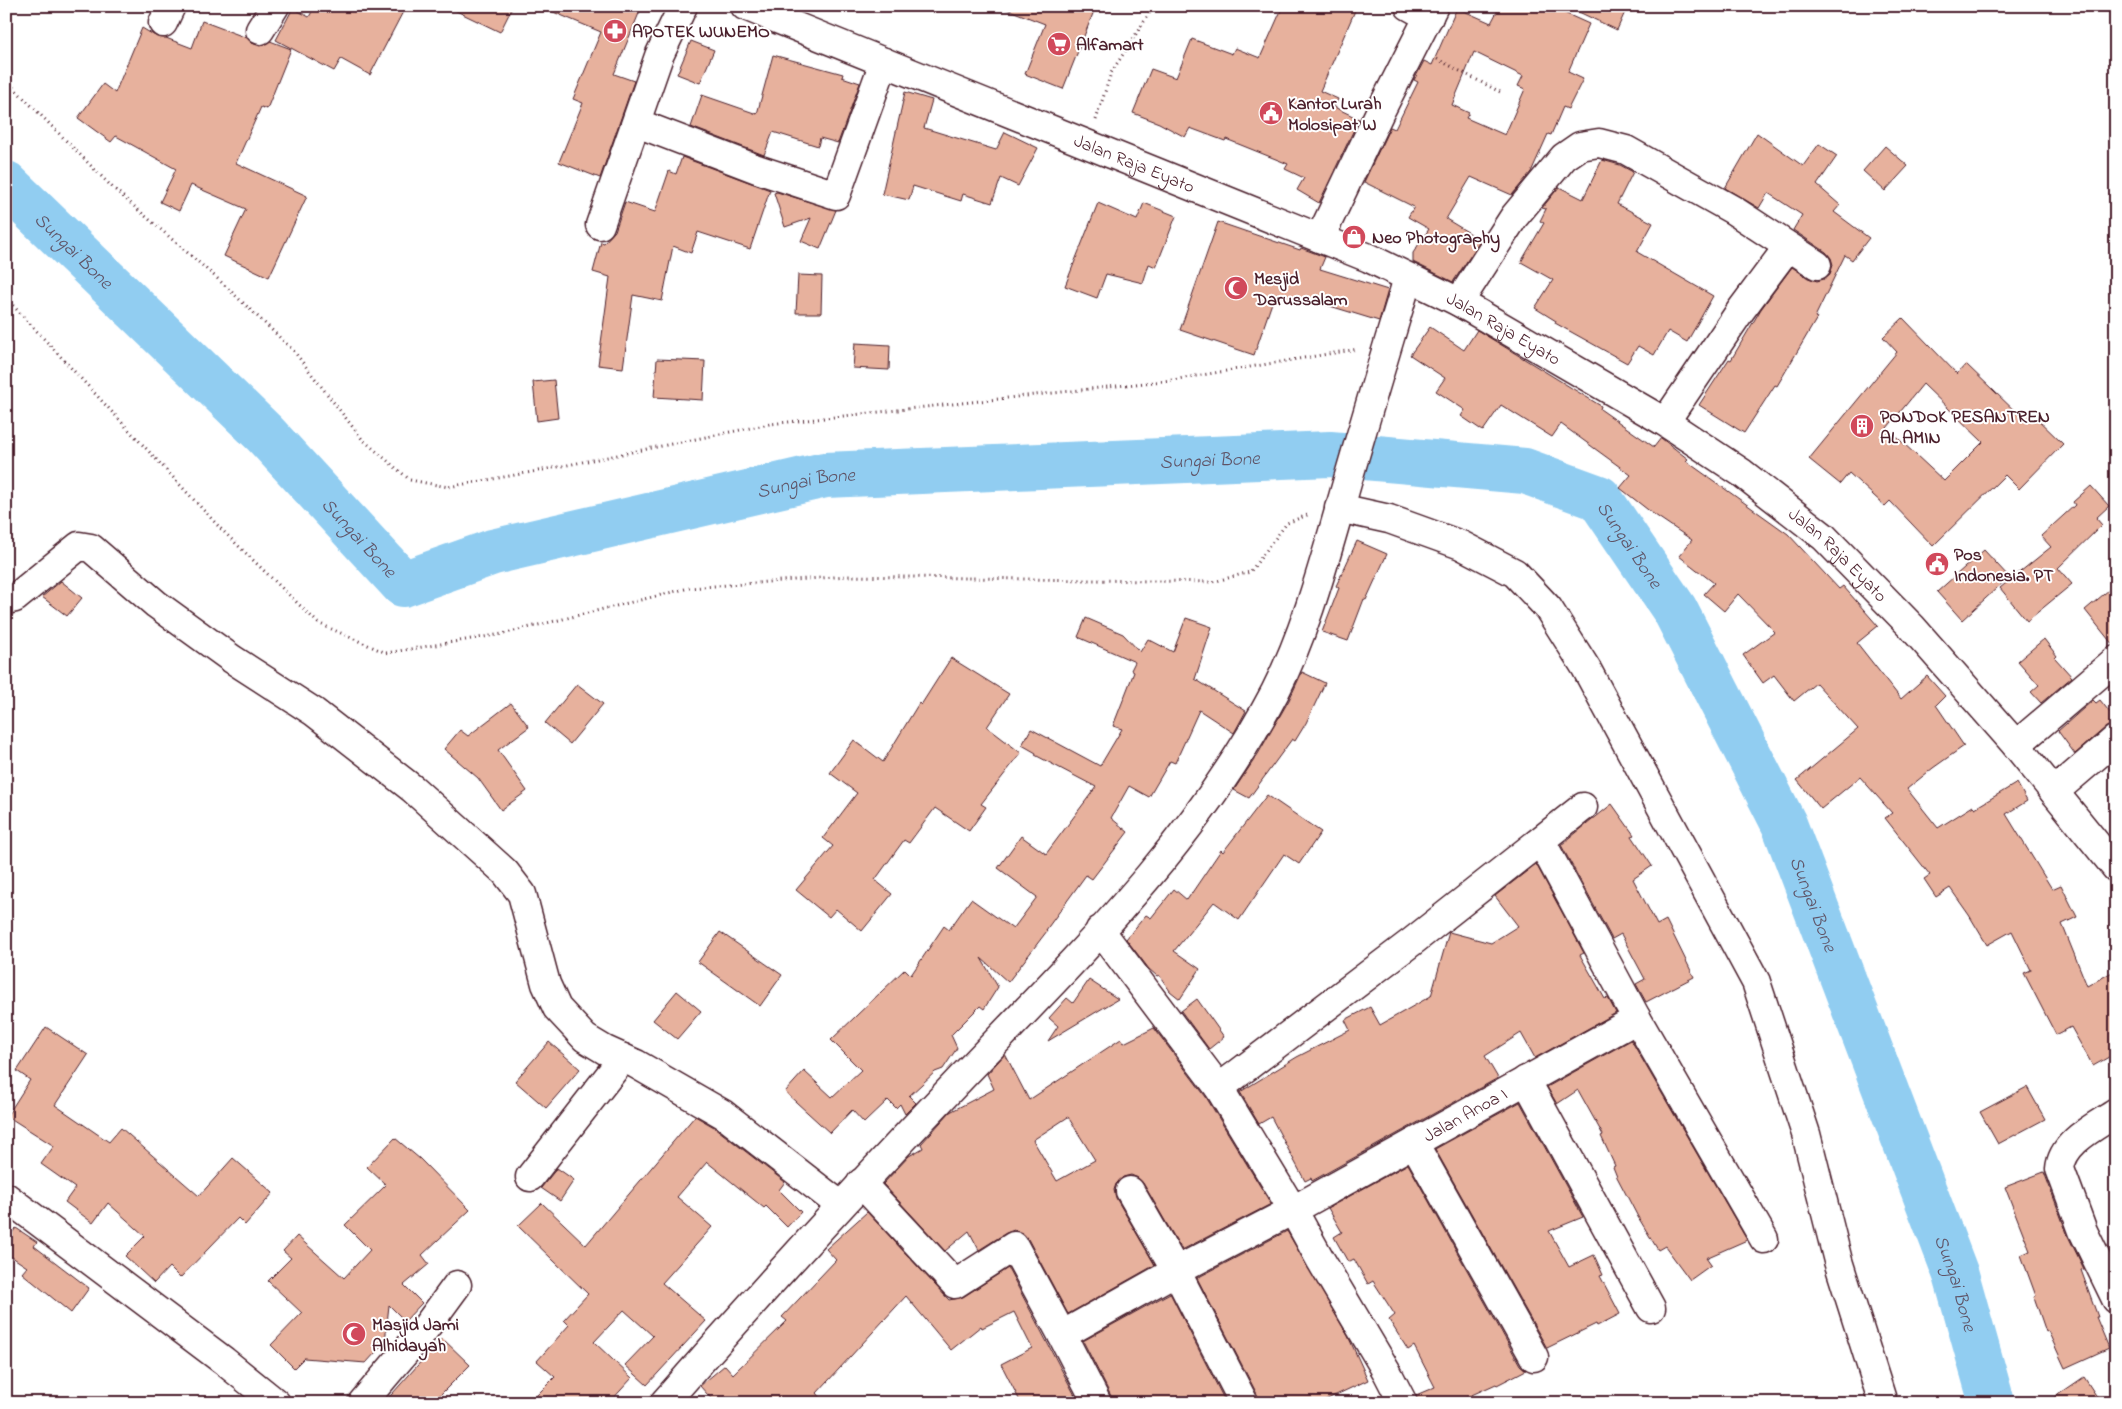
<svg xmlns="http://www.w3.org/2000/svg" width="2122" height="1409" font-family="'Indie Flower',sans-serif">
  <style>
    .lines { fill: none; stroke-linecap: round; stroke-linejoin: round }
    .river { stroke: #91cdf1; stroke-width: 46 }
    .building { fill: #e7b19d; stroke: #4a1f2b; fill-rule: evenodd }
    .minor-casing { stroke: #4a1f2b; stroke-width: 31 }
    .major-casing { stroke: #4a1f2b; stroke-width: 31 }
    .path { stroke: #4a1f2b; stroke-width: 3; stroke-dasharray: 1 4; stroke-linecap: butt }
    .minor { stroke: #fff; stroke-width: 28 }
    .major { stroke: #fff; stroke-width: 28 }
    .labels { text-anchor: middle; stroke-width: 4; stroke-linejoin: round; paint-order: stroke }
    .poi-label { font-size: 18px; font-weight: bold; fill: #4a1f2b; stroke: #fff; text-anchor: start }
    .street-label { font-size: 18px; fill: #4a1f2b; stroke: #fff }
    .water-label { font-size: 19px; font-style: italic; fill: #5f5366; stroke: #fff }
  </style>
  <rect width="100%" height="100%" fill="#fff"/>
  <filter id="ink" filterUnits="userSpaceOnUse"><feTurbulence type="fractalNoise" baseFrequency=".02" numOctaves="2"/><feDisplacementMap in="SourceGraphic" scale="10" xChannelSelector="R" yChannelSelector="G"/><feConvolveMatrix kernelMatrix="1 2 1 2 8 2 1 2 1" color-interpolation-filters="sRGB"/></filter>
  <g filter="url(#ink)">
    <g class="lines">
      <path class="river" id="s1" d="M6,184l259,250 138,150 90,-32 332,-77 505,-21 195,17 74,27 76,112 109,214 172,451 36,128"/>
    </g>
    <g class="building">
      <polygon points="315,6 406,6 370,75 341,59 334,71 276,40 293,8 309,17"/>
      <polygon points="446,6 513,6 500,32"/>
      <polygon points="539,6 642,6 614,74 634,81 600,178 559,162 583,103 573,99 601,32"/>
      <polygon points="1004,6 1096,6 1063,89 1025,74 1045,24 1004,8"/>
      <polygon points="1283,6 1357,6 1320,91 1338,99 1334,107 1359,119 1319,203 1297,190 1304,178 1285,169 1288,164 1226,139 1225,141 1190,128 1185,137 1159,123 1133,113 1151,69 1176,78 1192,39 1232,54 1235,48 1260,58"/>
      <path d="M1500,6h49l40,18 -21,48 15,7 -15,30 -5,-2 -12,28 -3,-1 -17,38 -19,23 -41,-18 -25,42 35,21 -28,42 -40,-20v-9l16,-24 -21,-12 6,-10 -50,-25 26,-55 5,2 23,-47 -4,-2 10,-19 8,4 25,-57 34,15zM1474,52l49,24 -5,10 7,3 -20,46 -39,-17 3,-5 -17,-8z"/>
      <polygon points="1566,6 1613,6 1625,12 1617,30"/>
      <polygon points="202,21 247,38 252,43 260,46 270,41 291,49 267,109 261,107 236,163 307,196 269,277 224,256 246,209 191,185 179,211 160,202 176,169 116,136 111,142 78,118 103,84 115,93 142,28 157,37 166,38 192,48"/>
      <polygon points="691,41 714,50 700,83 677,74"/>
      <polygon points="773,55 843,74 842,77 860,83 838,143 820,138 818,146 773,132 764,155 691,127 702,95 757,114"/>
      <polygon points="905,92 932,100 924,128 996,150 1005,132 1038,148 1018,186 1001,178 992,203 963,194 961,201 913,186 909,200 882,194"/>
      <polygon points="1757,133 1803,166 1819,144 1837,156 1817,185 1840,205 1834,212 1869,238 1852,260 1845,255 1815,317 1817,318 1777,386 1775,385 1744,433 1699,405 1729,359 1731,360 1761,309 1792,267 1808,278 1817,281 1824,279 1830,274 1833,265 1831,258 1826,252 1793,230 1802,215 1768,193 1759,208 1725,188"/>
      <polygon points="1885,146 1908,166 1885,191 1863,171"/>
      <polygon points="682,157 770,190 750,249 698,232 691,253 673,246 662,301 633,295 623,368 598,365 610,277 593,272 601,242 604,243 615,231 625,202 655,212 669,171 676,174"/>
      <polygon points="1602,160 1620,165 1633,172 1617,204 1653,223 1637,252 1713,296 1687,342 1668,331 1654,355 1638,346 1627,363 1555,323 1556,321 1535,308 1553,280 1521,262 1544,223 1540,221 1546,209 1542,208 1559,187 1583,199"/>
      <polygon points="777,192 836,210 820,249 801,241 811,218 785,227 774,193"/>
      <polygon points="1098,203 1137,220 1144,203 1176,216 1156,267 1149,264 1143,283 1106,274 1097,298 1065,286"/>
      <polygon points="1218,222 1300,250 1301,248 1325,257 1320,269 1388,290 1379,321 1307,299 1305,306 1275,294 1254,355 1180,330"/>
      <polygon points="798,275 822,276 821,313 796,313"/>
      <path d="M1903,318l54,56 9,-10 55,53 7,-7 35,34 -44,45 -14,-14 -72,71 -43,-45 -5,5 -36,-33 -9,11 -31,-25 88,-107 -14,-15zM1923,384l60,58 -39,39 -57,-53z"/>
      <polygon points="1430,327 1464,350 1477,330 1601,406 1600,409 1654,447 1661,438 1688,459 1686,461 1788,534 1839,589 1843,586 1878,626 1857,643 1901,699 1927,676 1945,696 1936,705 1964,746 1933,768 1907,789 1938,828 1973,806 1975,808 2017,783 2027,801 2006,814 2052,889 2061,885 2077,917 2062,924 2087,986 2116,970 2116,1053 2093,1066 2071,1027 2056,1035 2024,973 2031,970 2012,931 1987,945 1969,915 1950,888 1936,897 1924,879 1930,875 1885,818 1892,813 1860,777 1821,809 1797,780 1858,729 1816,683 1794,701 1774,675 1763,683 1743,655 1775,632 1738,594 1724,611 1704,594 1714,583 1679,556 1692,540 1652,513 1620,488 1631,475 1561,424 1552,437 1501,405 1483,431 1461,416 1465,410 1436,391 1445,378 1410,355"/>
      <polygon points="855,343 890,345 889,370 853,368"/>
      <polygon points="657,359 705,361 703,400 654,397"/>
      <polygon points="554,380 558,418 537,421 533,382"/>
      <polygon points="2091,486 2109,506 2096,518 2102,525 2058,568 2072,584 2027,621 2000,588 2051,547 2041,536 2075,505 2073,502"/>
      <polygon points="1357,541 1387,554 1366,600 1364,599 1348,641 1322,632 1339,588 1336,586"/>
      <polygon points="1984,550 2009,577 1962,620 1937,592"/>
      <polygon points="61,581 82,598 67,616 42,597"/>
      <polygon points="2116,584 2116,645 2113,645 2085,610"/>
      <polygon points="1086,618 1123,634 1140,652 1148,639 1173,652 1186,618 1212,627 1195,679 1246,711 1234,733 1199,710 1175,763 1170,761 1149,797 1129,786 1111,818 1128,832 1092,879 1086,875 1046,930 1047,931 1008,982 981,958 998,987 984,1009 980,1006 951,1035 957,1048 943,1069 935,1072 909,1096 916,1103 905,1114 900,1104 896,1108 888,1100 864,1123 852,1110 830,1133 785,1092 804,1071 832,1097 861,1070 831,1040 905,969 911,975 944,926 949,930 971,899 1013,929 1037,897 998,868 1021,836 1046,854 1096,787 1035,755 1036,753 1022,745 1031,729 1100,766 1122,729 1113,726 1134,672 1131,670 1135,662 1078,637"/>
      <polygon points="2044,639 2057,656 2055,658 2072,677 2041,703 2031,692 2039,685 2018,661"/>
      <polygon points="951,658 1009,694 987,727 1021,753 981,804 986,807 969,831 935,808 909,843 904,840 875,880 892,894 862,931 836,909 829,917 796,890 833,846 823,838 857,793 830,773 854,740 883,762 919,703 921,705"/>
      <polygon points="1302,672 1325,683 1306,723 1295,741 1292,739 1249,798 1234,790 1258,754 1289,700"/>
      <polygon points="577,684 603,704 570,744 545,723"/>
      <polygon points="2093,700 2096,703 2100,700 2116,720 2116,724 2106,727 2075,754 2058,731"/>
      <polygon points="511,703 529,727 498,750 527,791 501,810 478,778 444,749 460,730 468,736"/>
      <polygon points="1267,795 1321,832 1299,864 1284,854 1239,920 1214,902 1174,951 1200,969 1180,999 1170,991 1159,975 1157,976 1149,969 1126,939 1146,915 1151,918 1174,889 1187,900 1221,850 1223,852"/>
      <polygon points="1612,804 1634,835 1632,836 1652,866 1633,879 1657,925 1666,920 1694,977 1646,1002 1636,984 1645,979 1621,934 1612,939 1561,845"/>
      <polygon points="1536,864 1584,953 1580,955 1605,999 1608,998 1616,1013 1535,1058 1521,1033 1485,1056 1498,1078 1312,1181 1311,1178 1305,1181 1271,1117 1259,1124 1240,1092 1297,1057 1350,1030 1345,1020 1370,1007 1380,1025 1431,996 1449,932 1491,943 1518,926 1495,896"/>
      <polygon points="720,932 782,975 760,1006 698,962"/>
      <polygon points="1089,980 1118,999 1048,1041 1058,1026 1049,1018 1067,998 1073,1003"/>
      <polygon points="677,991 701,1011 677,1039 653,1020"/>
      <polygon points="1197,999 1224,1037 1209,1049 1181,1011"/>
      <polygon points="46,1027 88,1055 55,1105 109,1142 121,1128 199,1196 233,1158 273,1193 245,1225 238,1218 180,1278 169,1267 154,1283 125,1256 145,1236 108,1203 93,1223 65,1202 75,1188 41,1164 54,1146 7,1116 30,1080 17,1071"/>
      <path d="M1154,1028l52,69 65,107 -89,46 -39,-67 -5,-5 -7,-3 -8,2 -7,7 -2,6 2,8 39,67 -87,49 -40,-75 -6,-6 -8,-3 -8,3 -27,17 -10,-19 -24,20 -62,-67 26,-28 14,-8 -2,-4 29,-32 44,-23 -7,-15 18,-20 24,46 92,-61 3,4zM1068,1117l27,43 -38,21 -24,-41z"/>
      <polygon points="1631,1040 1747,1240 1706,1258 1711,1265 1690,1280 1665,1246 1658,1250 1638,1217 1617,1177 1613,1167 1615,1166 1601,1136 1603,1135 1578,1090 1557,1104 1547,1087"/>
      <polygon points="549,1042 580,1069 546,1108 515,1081"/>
      <polygon points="2027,1087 2045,1119 1998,1144 1980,1112"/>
      <polygon points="1520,1102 1583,1217 1549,1231 1569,1267 1594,1255 1603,1275 1600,1276 1620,1314 1597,1326 1596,1324 1547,1348 1435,1149"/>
      <polygon points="695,1116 714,1127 785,1182 779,1190 801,1212 787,1227 766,1206 764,1208 707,1162 677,1197 712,1227 662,1283 706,1321 647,1385 625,1365 653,1336 624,1310 594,1342 632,1378 609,1403 529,1403 555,1377 537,1361 569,1325 564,1320 588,1294 518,1226 542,1203 586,1245"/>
      <polygon points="395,1138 420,1159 470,1210 422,1255 429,1264 404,1285 422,1303 405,1321 389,1305 385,1342 366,1363 304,1358 294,1368 271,1345 302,1313 268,1281 291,1258 283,1251 297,1236 344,1278 370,1250 345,1225 386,1185 367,1167"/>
      <polygon points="1408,1164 1520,1365 1526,1370 1497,1385 1496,1384 1454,1403 1418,1403 1416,1395 1435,1387 1414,1346 1408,1350 1389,1320 1395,1315 1373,1281 1368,1284 1354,1259 1348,1262 1334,1237 1342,1232 1328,1208"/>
      <polygon points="557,1168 574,1180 560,1201 541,1188"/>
      <polygon points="2044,1172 2068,1236 2084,1269 2081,1270 2098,1317 2096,1317 2109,1348 2065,1368 2048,1331 2046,1332 2034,1297 2036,1296 2021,1255 2030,1251 2005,1187"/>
      <polygon points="867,1212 949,1300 963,1297 1008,1268 1079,1403 1021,1403 1001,1364 1032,1348 1014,1312 982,1328 981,1326 951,1350 906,1296 817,1393 825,1403 715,1403 700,1386 725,1365 733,1374 787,1321 782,1317 836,1260 826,1249"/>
      <polygon points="16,1228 37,1242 34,1246 89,1288 71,1313 22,1273 27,1267 6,1253 6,1240"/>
      <polygon points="1287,1231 1348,1336 1368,1380 1319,1403 1259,1403 1258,1396 1197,1278"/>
      <polygon points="1170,1293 1226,1403 1112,1403 1111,1396 1083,1341"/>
      <polygon points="442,1338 470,1365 432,1403 384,1403"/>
      <polygon points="2084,1377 2101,1403 2046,1403"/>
    </g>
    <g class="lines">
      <g class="minor-casing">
        <g id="minor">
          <polyline points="1409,6 1429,17"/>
          <polyline points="163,23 171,6"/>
          <polyline points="260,30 275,6"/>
          <polyline points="637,123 757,169 836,195 884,62"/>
          <polyline points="600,225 659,56 683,6"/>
          <polyline points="1320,238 1379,114 1434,6"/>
          <polyline points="1459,302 1514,217 1564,157 1580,146 1599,143 1626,150 1733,210 1817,265"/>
          <polyline points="1665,422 1741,310 1788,247"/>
          <polyline points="1339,508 1389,519 1461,545 1515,573 1548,608 1586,668 1756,982 1806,1134 1838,1261 1883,1403"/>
          <polyline points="6,600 15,598 79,546 91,548 156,604 232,659 314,712 413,789 505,872 522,894 546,984 557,1008 585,1038 605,1050 636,1064 723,1114 840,1205"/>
          <polyline points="2016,745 2116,660"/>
          <polyline points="2054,792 2116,739"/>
          <polyline points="1541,841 1637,1019 1764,1239"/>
          <polyline points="1100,930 1219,1088 1293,1210 1320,1259 1387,1372 1403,1403"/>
          <polyline points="1526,1080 1651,1308"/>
          <polyline points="1219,1088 1413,941 1583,807"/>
          <path d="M2116,1113c-21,14 -54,29 -56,56l23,62 33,68"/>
          <polyline points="1414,1143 1534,1357"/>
          <polyline points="530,1177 623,1058"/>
          <polyline points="861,1183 955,1284 1014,1246 1062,1335"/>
          <polyline points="1130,1191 1176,1271 1244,1403"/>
          <polyline points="6,1197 224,1361 276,1403"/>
          <polyline points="362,1403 424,1330 457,1285"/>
          <path d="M664,1403c97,-111 196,-219 298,-326 114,-119 236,-237 313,-385 31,-61 49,-130 68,-195 21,-74 43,-146 65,-219"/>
          <path id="s2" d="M1097,1403l-35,-68 114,-64 117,-61 344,-191"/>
        </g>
      </g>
      <g class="major-casing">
        <g id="major">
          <path id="s3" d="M745,6l624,252 90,44 206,120 77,51 82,64 88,90 104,118 100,123"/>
        </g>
      </g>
      <g class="path">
        <polyline points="1437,59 1502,93"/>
        <polyline points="6,80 113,188 219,280 293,350 362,439 410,480 448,487 543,470 770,424 1172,380 1358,349"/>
        <polyline points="1096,120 1111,73 1154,6"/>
        <polyline points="6,298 222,530 318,623 386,653 502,634 689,588 847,576 1213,582 1250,572 1287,523 1310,514"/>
      </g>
      <use href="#minor" class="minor"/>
      <use href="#major" class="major"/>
    </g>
  </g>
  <defs>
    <g id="pharmacy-disc" transform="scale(1.25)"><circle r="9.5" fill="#d1495b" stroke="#fff"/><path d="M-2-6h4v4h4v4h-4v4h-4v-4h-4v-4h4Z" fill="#fff"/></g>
    <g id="supermarket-disc" transform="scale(1.25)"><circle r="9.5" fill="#d1495b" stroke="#fff"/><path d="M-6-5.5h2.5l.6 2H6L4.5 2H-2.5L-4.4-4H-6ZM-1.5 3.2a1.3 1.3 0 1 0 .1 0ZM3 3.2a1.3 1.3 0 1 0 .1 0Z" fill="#fff"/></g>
    <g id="civic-disc" transform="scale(1.25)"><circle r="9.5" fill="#d1495b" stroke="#fff"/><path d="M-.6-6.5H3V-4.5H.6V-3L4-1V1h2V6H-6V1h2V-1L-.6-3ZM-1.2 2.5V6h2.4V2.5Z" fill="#fff"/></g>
    <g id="shop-disc" transform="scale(1.25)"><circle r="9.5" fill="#d1495b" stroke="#fff"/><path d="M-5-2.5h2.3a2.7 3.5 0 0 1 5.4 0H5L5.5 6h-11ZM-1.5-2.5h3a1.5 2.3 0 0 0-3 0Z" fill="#fff"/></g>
    <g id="mosque-disc" transform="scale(1.25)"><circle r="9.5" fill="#d1495b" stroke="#fff"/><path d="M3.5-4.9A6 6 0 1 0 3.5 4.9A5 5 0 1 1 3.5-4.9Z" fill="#fff"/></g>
    <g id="building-disc" transform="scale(1.25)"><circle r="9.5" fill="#d1495b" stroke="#fff"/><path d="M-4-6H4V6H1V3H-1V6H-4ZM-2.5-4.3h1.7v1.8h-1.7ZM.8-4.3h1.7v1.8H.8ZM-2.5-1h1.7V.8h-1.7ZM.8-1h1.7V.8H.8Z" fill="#fff"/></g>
  </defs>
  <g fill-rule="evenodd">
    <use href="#pharmacy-disc" x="615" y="31"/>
    <use href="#supermarket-disc" x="1059" y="44"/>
    <use href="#civic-disc" x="1271" y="113"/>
    <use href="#shop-disc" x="1354" y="237"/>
    <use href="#mosque-disc" x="1236" y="288"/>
    <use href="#building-disc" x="1862" y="426"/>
    <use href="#civic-disc" x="1937" y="564"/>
    <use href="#mosque-disc" x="354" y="1334"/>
  </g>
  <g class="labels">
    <g class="poi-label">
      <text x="632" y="37">APOTEK WUNEMO</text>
      <text x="1076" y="50">Alfamart</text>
      <text x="1288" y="109">Kantor Lurah<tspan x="1288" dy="21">Molosipat W</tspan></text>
      <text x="1372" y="243">Neo Photography</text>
      <text x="1254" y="284">Mesjid<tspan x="1254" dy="21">Darussalam</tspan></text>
      <text x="1880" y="422">PONDOK PESANTREN<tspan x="1880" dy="21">AL AMIN</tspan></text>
      <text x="1954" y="560">Pos<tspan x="1954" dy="21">Indonesia. PT</tspan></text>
      <text x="372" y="1330">Masjid Jami<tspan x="372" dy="21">Alhidayah</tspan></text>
    </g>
    <g class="street-label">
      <text dy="6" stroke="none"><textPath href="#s3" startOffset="420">Jalan Raja Eyato</textPath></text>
      <text dy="6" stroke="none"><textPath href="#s3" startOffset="825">Jalan Raja Eyato</textPath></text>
      <text dy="6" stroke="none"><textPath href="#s3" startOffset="1230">Jalan Raja Eyato</textPath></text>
      <text dy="6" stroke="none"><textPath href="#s2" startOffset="536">Jalan Anoa I</textPath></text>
    </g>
    <g class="water-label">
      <text dy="7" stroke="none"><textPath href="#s1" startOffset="95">Sungai Bone</textPath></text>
      <text dy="7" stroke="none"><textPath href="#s1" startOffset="1385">Sungai Bone</textPath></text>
      <text dy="7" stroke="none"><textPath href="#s1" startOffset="980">Sungai Bone</textPath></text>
      <text dy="7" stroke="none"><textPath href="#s1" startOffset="500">Sungai Bone</textPath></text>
      <text dy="7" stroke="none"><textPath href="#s1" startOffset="1836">Sungai Bone</textPath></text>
      <text dy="7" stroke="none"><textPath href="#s1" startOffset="2241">Sungai Bone</textPath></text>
      <text dy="7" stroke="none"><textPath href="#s1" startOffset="2646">Sungai Bone</textPath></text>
    </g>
  </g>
  <rect width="2122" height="1409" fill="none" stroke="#fff" stroke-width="25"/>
  <rect x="12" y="12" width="2097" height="1384" fill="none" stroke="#4a1f2b" stroke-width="2" filter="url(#ink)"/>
</svg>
